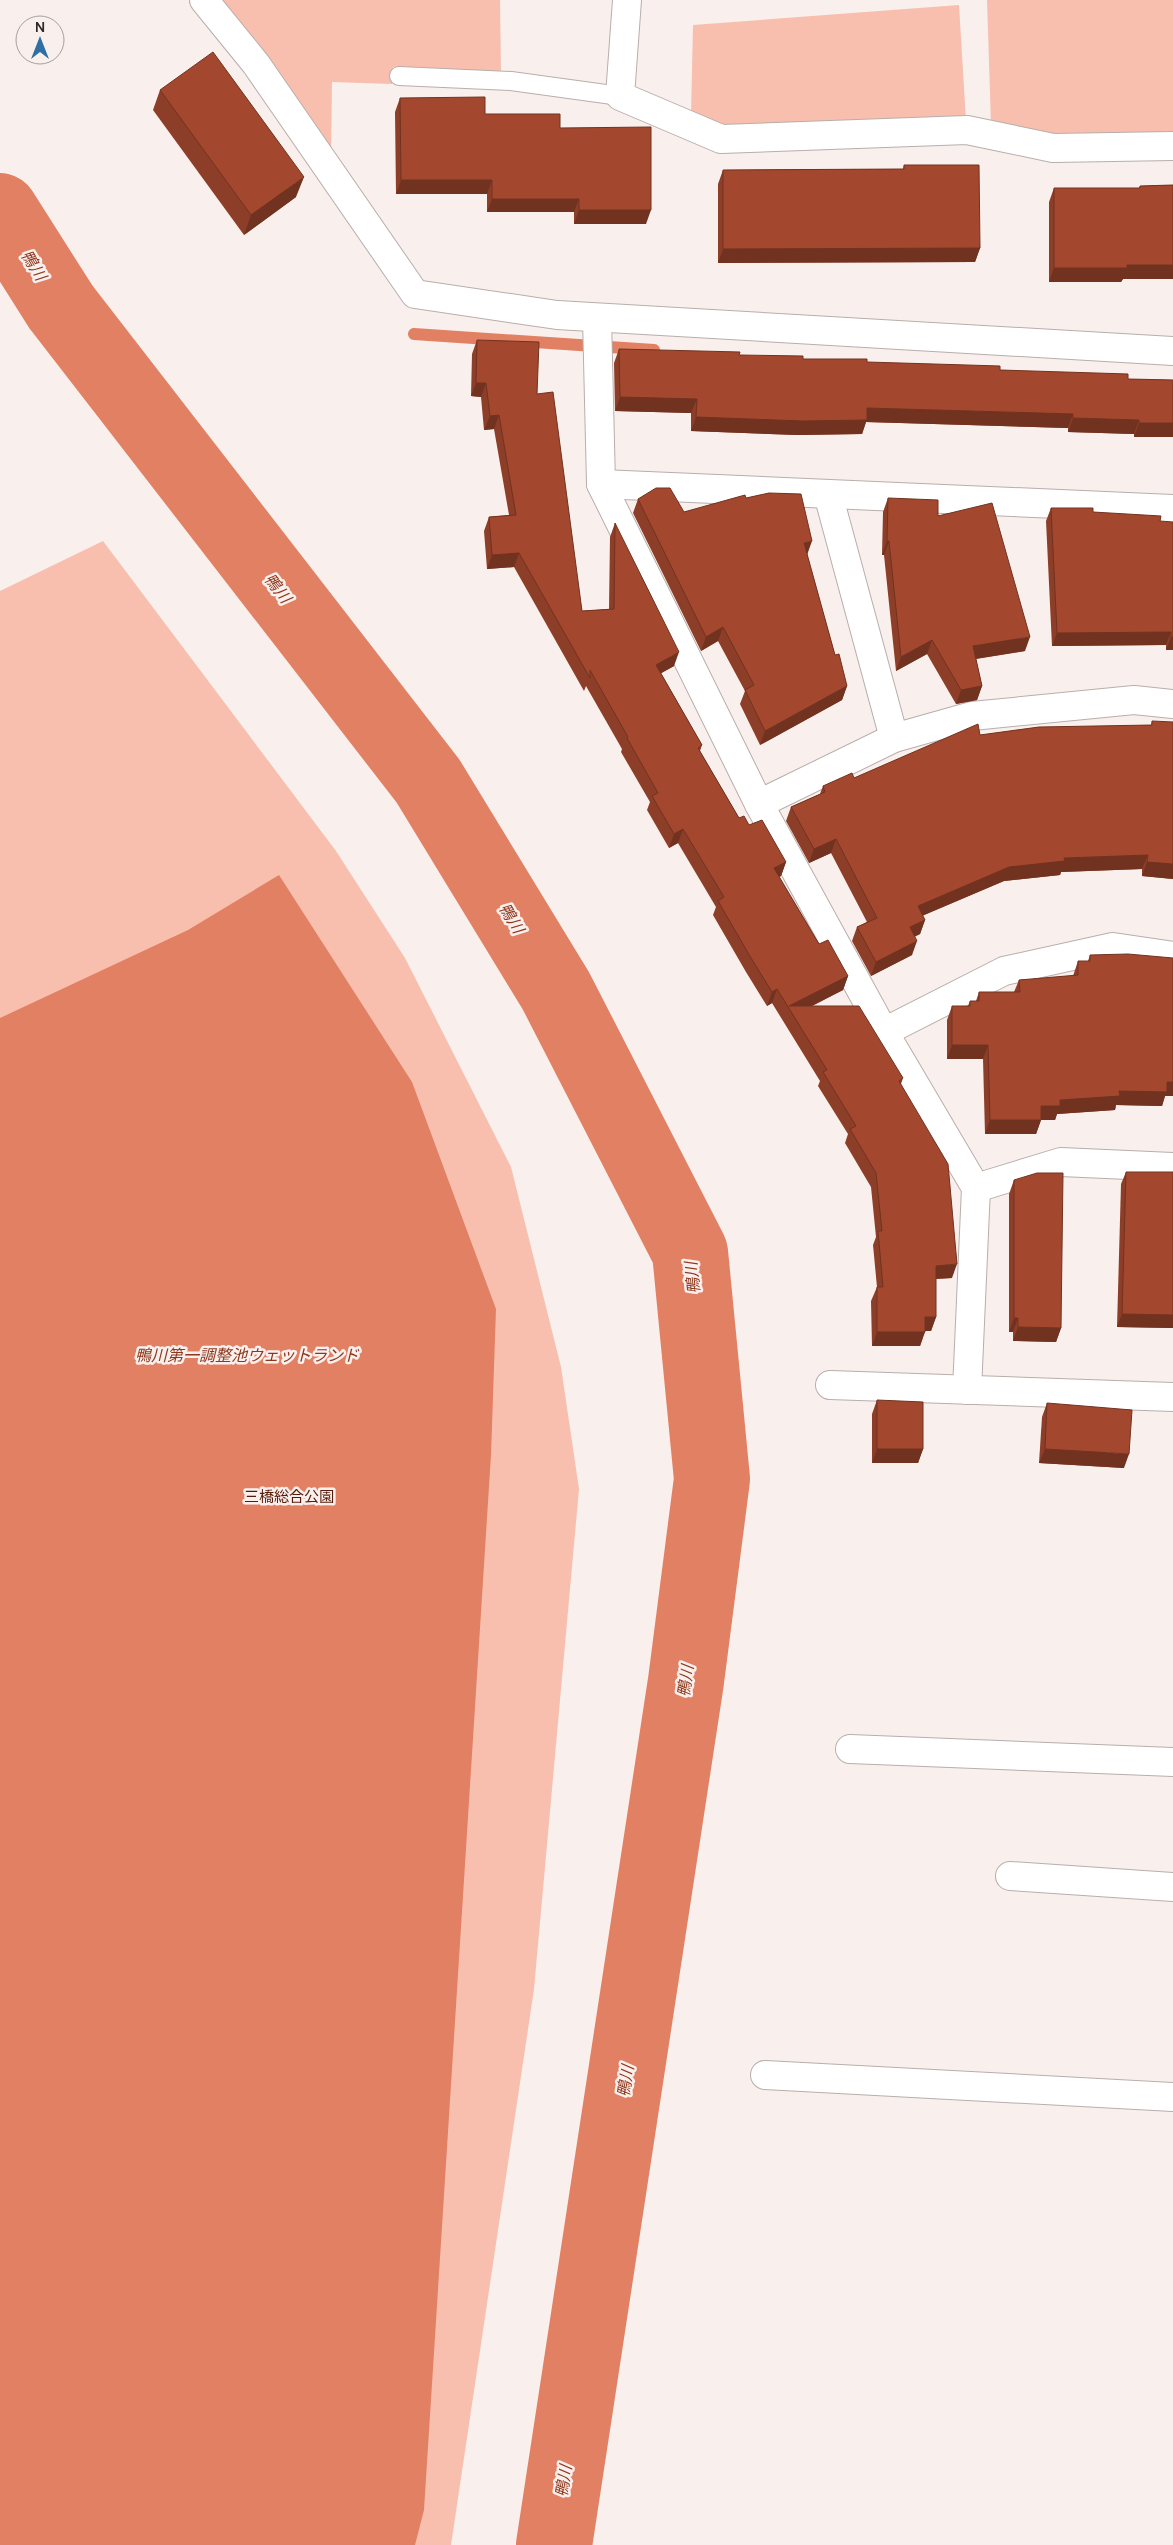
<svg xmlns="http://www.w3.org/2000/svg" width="1173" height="2545" font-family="Manrope,'Noto Sans JP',sans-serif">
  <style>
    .green { fill: #f8bfae }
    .water { fill: #e28064 }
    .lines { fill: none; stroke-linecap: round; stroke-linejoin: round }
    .stream { stroke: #e28064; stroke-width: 12 }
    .river { stroke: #e28064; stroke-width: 76 }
    .lane-casing { stroke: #b8aeac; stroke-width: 20 }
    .street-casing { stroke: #b8aeac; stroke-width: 30 }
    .lane { stroke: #fff; stroke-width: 18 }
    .street { stroke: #fff; stroke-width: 28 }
    .wall { fill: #8c3e28 }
    .shaded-wall { fill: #723220 }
    .building { fill: #a3482e; stroke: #723220 }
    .labels { text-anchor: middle; stroke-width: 5; stroke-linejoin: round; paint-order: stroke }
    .park-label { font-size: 15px; fill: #571a07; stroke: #f9efec }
    .water-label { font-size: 16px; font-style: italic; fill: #8f371c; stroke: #f9efec }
  </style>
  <rect width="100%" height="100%" fill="#f9efec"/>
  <g class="green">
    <polygon points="210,0 500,0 501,73 393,67 392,84 332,82 331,157"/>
    <polygon points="987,0 1173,0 1173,136 1052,138 991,124"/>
    <polygon points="959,5 966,121 721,130 691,115 693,25"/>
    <polygon points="103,541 336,851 405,958 511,1167 561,1367 579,1489 534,1989 451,2545 0,2545 0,591"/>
  </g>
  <polygon class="water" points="279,875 412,1082 496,1309 491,1455 424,2510 415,2545 0,2545 0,1018 188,930"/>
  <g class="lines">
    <polyline class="stream" points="414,334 654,350"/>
    <polyline class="river" points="0,211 61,307 428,781 556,991 690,1252 712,1479 686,1681 554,2545"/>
    <g class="lane-casing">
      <polyline id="lane" points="399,76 511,81 620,96"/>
    </g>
    <g class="street-casing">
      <g id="street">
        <polyline points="204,0 256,64 415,294 557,315 1173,351"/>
        <polyline points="627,0 620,96 721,139 967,130 1053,148 1173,146"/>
        <polyline points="597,318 601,484 759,804 884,1032 976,1188 967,1390"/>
        <polyline points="601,484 1173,509"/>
        <polyline points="828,494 894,738"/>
        <polyline points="759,804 894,738 972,716 1134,700 1173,704"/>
        <polyline points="884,1032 1004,971 1113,947 1173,956"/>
        <polyline points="976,1188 1061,1162 1173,1167"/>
        <polyline points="830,1385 1173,1397"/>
        <polyline points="850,1749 1173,1762"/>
        <polyline points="1010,1876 1173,1887"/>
        <polyline points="765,2075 1173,2097"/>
      </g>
    </g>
    <use href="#lane" class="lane"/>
    <use href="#street" class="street"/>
  </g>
  <g class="wall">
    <polygon points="160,90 296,197 244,235 153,110"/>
    <polygon points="400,98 560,128 646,224 574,224 574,212 487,212 487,194 396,194 395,112"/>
    <polygon points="904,165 980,248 975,262 718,263 718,184 723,170 903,169"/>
    <polygon points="1173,185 1173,279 1123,279 1121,282 1049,282 1049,202 1054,188 1139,188 1140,186"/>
    <polygon points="477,340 537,394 582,611 609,609 610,537 615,523 674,666 661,673 702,745 700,751 739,818 749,825 786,862 781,876 779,877 819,944 848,976 843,990 811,1006 903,1078 901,1084 952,1278 936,1279 936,1317 931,1331 925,1331 920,1346 872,1346 871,1301 877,1287 873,1245 876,1237 871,1187 845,1143 848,1134 818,1086 820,1081 772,1003 767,1006 746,972 713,915 716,907 678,843 669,848 647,810 650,802 621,752 622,749 586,686 584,691 514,567 487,569 484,531 489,517 509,515 494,429 484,430 481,397 471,396 472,354"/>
    <polygon points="619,349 1000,370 1128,379 1173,380 1173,437 1134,437 1134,434 1068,432 1068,428 866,422 862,434 798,435 691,431 691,413 615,411 614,363"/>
    <polygon points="746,498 807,555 835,655 847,686 842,700 760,745 740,704 745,691 718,641 701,651 633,513 638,499 684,512"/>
    <polygon points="888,498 938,516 1025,651 976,659 982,686 977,700 956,704 927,654 896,671 884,555 882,555 883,512"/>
    <polygon points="1051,508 1093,512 1160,521 1173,650 1166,650 1166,645 1052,646 1046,521"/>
    <polygon points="1152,721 1173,879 1142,876 1142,869 1061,872 1060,875 1004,881 922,916 925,920 920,934 914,937 912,955 871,976 852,941 857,927 867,922 831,853 809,863 786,821 791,807 820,794 823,786 854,778 980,735 1151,725"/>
    <polygon points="1090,955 1173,1096 1165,1096 1162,1106 1116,1105 1115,1110 1057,1114 1055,1120 1041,1120 1036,1134 985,1134 983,1059 947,1059 947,1020 952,1006 968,1006 970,1001 976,1001 979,992 1014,992 1019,980 1073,976 1078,961 1088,961"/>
    <polygon points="1126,1172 1173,1172 1173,1328 1117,1327 1121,1184"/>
    <polygon points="1014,1180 1061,1328 1056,1342 1013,1341 1013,1332 1009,1332 1009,1194"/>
    <polygon points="877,1400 923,1449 918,1463 872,1463 872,1414"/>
    <polygon points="1047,1403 1124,1468 1039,1463 1042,1417"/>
  </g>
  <g class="shaded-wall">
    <polygon points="304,177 296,197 244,235 251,215"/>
    <polygon points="401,180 492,180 487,194 396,194"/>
    <polygon points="492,199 579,199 574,212 487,212"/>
    <polygon points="579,210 651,210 646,224 574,224"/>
    <polygon points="980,248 975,262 718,263 723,249"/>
    <polygon points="1127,265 1173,265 1173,279 1123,279 1121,282 1049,282 1054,268"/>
    <polygon points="476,383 486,383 481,397 471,396"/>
    <polygon points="620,397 697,399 691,413 615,411"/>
    <polygon points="867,408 1073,414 1068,428 866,422 862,434 798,435 691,431 696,417"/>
    <polygon points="499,415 494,429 484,430 490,416"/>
    <polygon points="1073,418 1139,420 1134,434 1068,432"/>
    <polygon points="1139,423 1173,423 1173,437 1134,437"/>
    <polygon points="812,541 807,555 804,543"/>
    <polygon points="887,541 889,541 884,555 882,555"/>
    <polygon points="519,553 514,567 487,569 492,555"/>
    <polygon points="723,627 718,641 701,651 706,637"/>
    <polygon points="1171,632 1166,645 1052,646 1057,633"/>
    <polygon points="1030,637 1025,651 968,660 973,646"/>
    <polygon points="1171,637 1173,637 1173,650 1166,650"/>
    <polygon points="932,640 927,654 896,671 901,657"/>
    <polygon points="679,652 674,666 651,679 656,665"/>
    <polygon points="847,686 842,700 760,745 765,731"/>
    <polygon points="982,686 977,700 956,704 961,690"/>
    <polygon points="683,829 678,843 669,848 674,834"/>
    <polygon points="836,839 831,853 809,863 814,849"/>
    <polygon points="1148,855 1142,869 1061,872 1060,875 1004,881 912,920 918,906 1009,867 1064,858"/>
    <polygon points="786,862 781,876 768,881 774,868"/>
    <polygon points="1147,862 1173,864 1173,879 1142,876"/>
    <polygon points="925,920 920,934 905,941 910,927"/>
    <polygon points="917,941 912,955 871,976 876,962"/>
    <polygon points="848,976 843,990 793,1016 789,1006"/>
    <polygon points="777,989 772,1003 767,1006 772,992"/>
    <polygon points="952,1045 988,1045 983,1059 947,1059"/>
    <polygon points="1167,1082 1173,1082 1173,1096 1165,1096 1162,1106 1116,1105 1115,1110 1057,1114 1055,1120 1041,1120 1036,1134 985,1134 990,1120 1041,1106 1060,1100 1119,1091"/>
    <polygon points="957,1264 952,1278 931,1279 936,1266"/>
    <polygon points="1122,1314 1173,1315 1173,1328 1117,1327"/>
    <polygon points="925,1317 936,1317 931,1331 920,1331"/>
    <polygon points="1014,1318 1018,1318 1013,1332 1009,1332"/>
    <polygon points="1018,1327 1061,1328 1056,1342 1013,1341"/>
    <polygon points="877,1332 925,1332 920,1346 872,1346"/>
    <polygon points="877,1449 923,1449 918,1463 872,1463"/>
    <polygon points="1045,1449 1129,1454 1124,1468 1039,1463"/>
  </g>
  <g class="building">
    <polygon points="213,52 304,177 251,215 160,90"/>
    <polygon points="485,97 485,114 560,114 560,128 651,127 651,210 579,210 579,199 492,199 492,180 401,180 400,98"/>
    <polygon points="904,165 979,165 980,248 723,249 723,170 904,169"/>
    <polygon points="1173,185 1173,265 1127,265 1127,268 1054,268 1054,188 1140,188 1140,186"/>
    <polygon points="477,340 539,342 537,394 553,392 582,611 614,609 615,523 679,652 656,665 702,745 698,748 739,818 744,816 749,825 762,820 786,862 774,868 819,944 828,940 848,976 789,1006 859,1006 903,1078 899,1081 948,1164 957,1264 936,1266 936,1317 925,1317 925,1332 877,1332 877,1287 883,1287 878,1231 882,1231 876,1173 850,1129 856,1126 823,1072 827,1070 777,989 772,992 751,958 718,901 724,897 683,829 674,834 652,796 658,793 627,738 628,737 590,670 590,678 519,553 492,555 489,517 516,515 499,415 490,416 486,383 476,383"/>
    <polygon points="619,349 740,352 739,355 803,356 803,359 867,359 867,362 1000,366 1000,370 1128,374 1128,379 1173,380 1173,423 1139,423 1139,420 1073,418 1073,414 867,408 867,420 803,421 696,417 697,399 620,397"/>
    <polygon points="656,488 670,488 684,512 745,495 746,498 769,493 801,494 812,541 804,543 835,655 839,654 847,686 765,731 745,690 754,685 723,627 706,637 638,499"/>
    <polygon points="888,498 938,500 938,516 992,503 1030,637 973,646 982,686 961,690 932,640 901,657 889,541 887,541"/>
    <polygon points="1051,508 1093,508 1093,512 1161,516 1160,521 1173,522 1173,637 1171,637 1171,632 1057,633"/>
    <polygon points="1152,721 1173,722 1173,864 1147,862 1148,855 1064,858 1065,861 1009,867 918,906 925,920 910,927 917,941 876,962 857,927 877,918 836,839 814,849 791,807 825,792 823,786 852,773 854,778 978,724 980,735 1039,727 1152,725"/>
    <polygon points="1128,954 1173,958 1173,1082 1167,1082 1167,1092 1119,1091 1120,1096 1060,1100 1060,1106 1041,1106 1041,1120 990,1120 988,1045 952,1045 952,1006 970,1006 970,1001 979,1001 979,992 1020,992 1019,980 1078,975 1078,961 1090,961 1090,955"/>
    <polygon points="1126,1172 1173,1172 1173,1315 1122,1314"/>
    <polygon points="1037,1173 1063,1173 1061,1328 1018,1327 1018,1318 1014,1318 1014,1180"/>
    <polygon points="877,1400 923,1402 923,1449 877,1449"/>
    <polygon points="1047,1403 1132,1410 1129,1454 1045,1449"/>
  </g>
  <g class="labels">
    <g class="park-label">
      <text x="289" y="1502">三橋総合公園</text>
    </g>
    <g class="water-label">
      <text transform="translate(34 265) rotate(58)" y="6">鴨川</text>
      <text transform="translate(278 588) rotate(52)" y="6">鴨川</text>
      <text transform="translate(512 918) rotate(59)" y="6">鴨川</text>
      <text transform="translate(692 1278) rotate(-96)" y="6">鴨川</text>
      <text x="247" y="1361">鴨川第一調整池ウェットランド</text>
      <text transform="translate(685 1681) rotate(-82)" y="6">鴨川</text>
      <text transform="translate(625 2081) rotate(-81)" y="6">鴨川</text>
      <text transform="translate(563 2481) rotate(-81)" y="6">鴨川</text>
    </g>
  </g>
  <g transform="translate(40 40)"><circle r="24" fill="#f9efec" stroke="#a7a09d"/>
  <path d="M0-4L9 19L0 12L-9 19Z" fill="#2e6fa5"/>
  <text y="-8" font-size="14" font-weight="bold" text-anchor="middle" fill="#2c2927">N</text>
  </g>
</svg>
